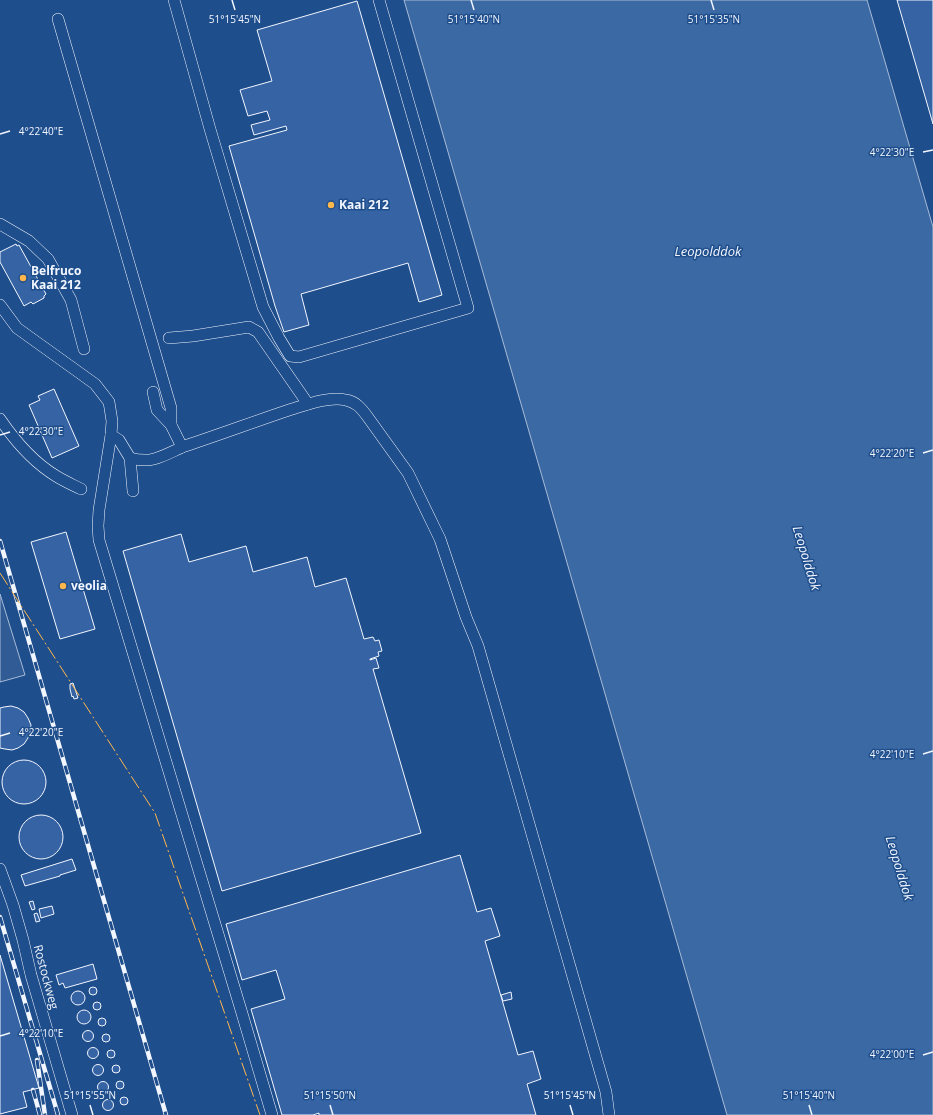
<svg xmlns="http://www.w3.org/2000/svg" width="933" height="1115" font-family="'Open Sans',sans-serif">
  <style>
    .parking { fill: #305b95; stroke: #a8bbd7 }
    .water { fill: #3b69a3; stroke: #a8bbd7 }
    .building { fill: #3563a3; stroke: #f2f6ff }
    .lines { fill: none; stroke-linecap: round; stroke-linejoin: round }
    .minor-casing { stroke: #f2f6ff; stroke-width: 12 }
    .minor { stroke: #1f4e8c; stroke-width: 11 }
    .rail-casing { stroke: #f2f6ff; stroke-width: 4.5 }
    .rail { stroke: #1f4e8c; stroke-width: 3; stroke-dasharray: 9; stroke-linecap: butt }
    .power { stroke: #ffb74d; stroke-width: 1; stroke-dasharray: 14 3 2 3; stroke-linecap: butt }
    .ticks { fill: none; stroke: #f2f6ff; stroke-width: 1.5 }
    .poi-dot { fill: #ffb74d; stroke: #1f4e8c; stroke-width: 1.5 }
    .labels { text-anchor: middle; stroke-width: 3; stroke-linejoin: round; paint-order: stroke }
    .poi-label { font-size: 12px; font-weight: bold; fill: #f2f6ff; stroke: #1f4e8c; text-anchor: start }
    .street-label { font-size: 12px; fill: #f2f6ff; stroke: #1f4e8c }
    .water-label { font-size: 13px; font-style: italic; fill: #f2f6ff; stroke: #1f4e8c }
    .ticks-label { font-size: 10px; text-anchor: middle; fill: #f2f6ff; stroke: #1f4e8c; stroke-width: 3; stroke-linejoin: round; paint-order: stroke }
  </style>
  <rect width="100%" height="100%" fill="#1f4e8c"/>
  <polygon class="parking" points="0,594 25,675 0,682"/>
  <polygon class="water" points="404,0 867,0 933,227 933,1115 727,1115"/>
  <g class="building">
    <polygon points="897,0 933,0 933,124"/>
    <polygon points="357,1 442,295 419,302 408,263 301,294 309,325 284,332 275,306 229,146 287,130 286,126 254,135 251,125 270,120 267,111 248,116 240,90 272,81 257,30"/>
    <polygon points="16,244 17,246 19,245 46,294 44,296 44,298 33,304 31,302 24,306 0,262 0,252"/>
    <polygon points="54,389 79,446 52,458 29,405 40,400 38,396"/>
    <polygon points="66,532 95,629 60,639 31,542"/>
    <polygon points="181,534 189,562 246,546 253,572 307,557 315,587 346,578 364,639 373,637 375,641 379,640 382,651 378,652 379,656 370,659 370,660 376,658 379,668 373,669 421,833 222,891 123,551"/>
    <polygon points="73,683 78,698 74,699 73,696 72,697 70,689 70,684"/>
    <polygon points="11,706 18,708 24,712 28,718 31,725 30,732 28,738 24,744 18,748 12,750 5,749 0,748 0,708 4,707"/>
    <circle cx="24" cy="782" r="22"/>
    <circle cx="41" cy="837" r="22"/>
    <polygon points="460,855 477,912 491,908 500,936 485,941 518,1055 533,1051 541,1079 527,1084 536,1115 319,1115 319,1113 313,1115 282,1115 251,1009 285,999 276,970 242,980 226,924"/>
    <polygon points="72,859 76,870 60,875 60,876 25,886 21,875"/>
    <polygon points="33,901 35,909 32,910 29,902"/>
    <polygon points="52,906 54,914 41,918 39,909"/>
    <polygon points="37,913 40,921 36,922 34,914"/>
    <polygon points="0,955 39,1088 23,1092 27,1107 0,1114"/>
    <polygon points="93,964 97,979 65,988 63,983 59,985 56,975"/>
    <circle cx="93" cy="991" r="4"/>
    <circle cx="78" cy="998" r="7"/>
    <polygon points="511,992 512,999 503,1001 501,995"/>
    <circle cx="97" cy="1006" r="4"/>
    <circle cx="84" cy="1017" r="7"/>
    <circle cx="102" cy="1022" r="4"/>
    <circle cx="88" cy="1036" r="5.5"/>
    <circle cx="106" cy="1038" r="4"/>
    <circle cx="93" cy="1053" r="5.5"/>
    <circle cx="111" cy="1054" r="4"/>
    <circle cx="98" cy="1070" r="5.5"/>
    <circle cx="116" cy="1069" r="4"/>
    <circle cx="120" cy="1085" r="4"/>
    <circle cx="103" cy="1087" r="5.5"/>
    <circle cx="124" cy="1101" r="4"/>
    <circle cx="108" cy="1105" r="5.5"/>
  </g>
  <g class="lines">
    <g class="minor-casing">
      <g id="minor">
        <polyline points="174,0 210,129 263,307 279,338 290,356 299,357 468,308 379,0"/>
        <polyline points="58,19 171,408 171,425"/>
        <polyline points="0,224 29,241 48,259 71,300 84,349"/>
        <polyline points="0,305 17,328 95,384 109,402 112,421 111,435 119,440 130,458 133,491"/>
        <polyline points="169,338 193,336 249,327 258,332 308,404"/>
        <polyline points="153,392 157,410 171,425 182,447"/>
        <path d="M0,419c15,22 33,43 56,57 8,5 17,9 25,13"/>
        <polyline points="111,435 99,510 98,526 99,540 241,1010 272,1115"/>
        <path d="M130,458c8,2 16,3 24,1 11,-3 21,-9 31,-13 36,-12 71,-25 107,-37 16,-5 38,-13 54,-9 10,2 15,8 21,16l41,57 32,66 26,78 12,29 128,446 3,23"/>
        <polyline points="0,869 13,905 23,940 31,975 72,1115"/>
      </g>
    </g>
    <use href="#minor" class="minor"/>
    <g class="rail-casing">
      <g id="rail">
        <polyline points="0,541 166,1115"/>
        <polyline points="0,917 58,1115"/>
        <polyline points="37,1060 45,1115"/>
        <polyline points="33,1090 40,1115"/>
      </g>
    </g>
    <use href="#rail" class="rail"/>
    <polyline class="power" points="0,573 155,813 260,1115"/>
  </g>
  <path class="ticks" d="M232,0l3,10M471,0l3,10M711,0l3,10M0,134l10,-3M923,152l10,-2M0,435l10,-3M923,453l10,-3M0,736l10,-3M923,754l10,-3M0,1036l10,-3M923,1055l10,-3M90,1105l3,10M330,1105l3,10M570,1105l3,10M809,1105l3,10"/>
  <g class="poi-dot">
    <circle cx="331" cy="205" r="4"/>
    <circle cx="23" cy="278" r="4"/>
    <circle cx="63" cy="586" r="4"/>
  </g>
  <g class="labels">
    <g class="poi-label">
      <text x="339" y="209">Kaai 212</text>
      <text x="31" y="275">Belfruco<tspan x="31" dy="14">Kaai 212</tspan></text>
      <text x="71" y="590">veolia</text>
    </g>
    <g class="street-label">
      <text transform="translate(46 977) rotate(75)" y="4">Rostockweg</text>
    </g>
    <g class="water-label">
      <text x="708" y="256">Leopolddok</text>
      <text transform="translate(807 558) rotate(73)" y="5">Leopolddok</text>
      <text transform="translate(900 868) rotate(73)" y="5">Leopolddok</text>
    </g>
  </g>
  <g class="ticks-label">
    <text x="235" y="23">51°15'45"N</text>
    <text x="474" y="23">51°15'40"N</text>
    <text x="714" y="23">51°15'35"N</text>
    <text x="41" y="135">4°22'40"E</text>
    <text x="892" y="156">4°22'30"E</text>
    <text x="41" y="435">4°22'30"E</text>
    <text x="892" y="457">4°22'20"E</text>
    <text x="41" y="736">4°22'20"E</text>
    <text x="892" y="758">4°22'10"E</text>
    <text x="41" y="1037">4°22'10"E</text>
    <text x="892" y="1058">4°22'00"E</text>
    <text x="90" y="1099">51°15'55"N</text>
    <text x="330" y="1099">51°15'50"N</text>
    <text x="570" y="1099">51°15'45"N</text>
    <text x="809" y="1099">51°15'40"N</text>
  </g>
</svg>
